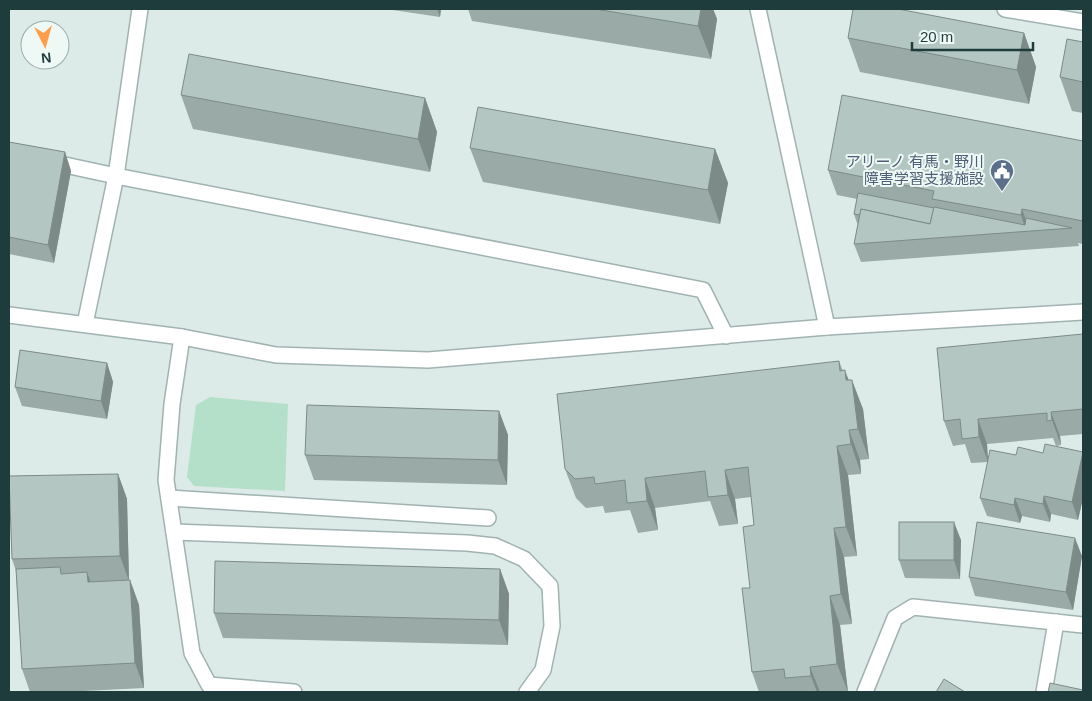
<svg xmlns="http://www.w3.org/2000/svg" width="1092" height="701" font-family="Helvetica,'Noto Sans JP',sans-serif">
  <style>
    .green { fill: #b4dfc9 }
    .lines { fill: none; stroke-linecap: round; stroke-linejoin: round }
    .service-casing { stroke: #a0b3b1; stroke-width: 18 }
    .minor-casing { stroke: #a0b3b1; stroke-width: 18 }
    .tertiary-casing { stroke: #a0b3b1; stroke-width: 18 }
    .service { stroke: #fff; stroke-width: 15 }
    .minor { stroke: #fff; stroke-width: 15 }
    .tertiary { stroke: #fff; stroke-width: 15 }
    .wall { fill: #9aaaa7 }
    .shaded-wall { fill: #7d8b88 }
    .building { fill: #b3c6c2; stroke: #7d8b88 }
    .labels { text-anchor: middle; stroke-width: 4; stroke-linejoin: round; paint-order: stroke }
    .service-label { font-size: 15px; fill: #4e5e75; stroke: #eef8f5; text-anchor: end }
  </style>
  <rect width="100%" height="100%" fill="#ddebe8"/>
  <polygon class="green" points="210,397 288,404 285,491 194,486 187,477 196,405"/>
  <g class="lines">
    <g class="service-casing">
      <g id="service">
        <polyline points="1005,9 1083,22"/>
        <polyline points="51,162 116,176 703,290 726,336"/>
        <polyline points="182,337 172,404 166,480 192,653 209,685 294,692"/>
        <polyline points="169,498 488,518"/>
        <polyline points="174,532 467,543 495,546 524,559 550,586 552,626 543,670 527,692"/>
        <polyline points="1044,692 1056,622"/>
      </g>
    </g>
    <g class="minor-casing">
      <g id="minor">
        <polyline points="758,9 827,327"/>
        <polyline points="85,324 116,176 140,9"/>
        <polyline points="865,692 895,618 913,607 1083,625"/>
      </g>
    </g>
    <g class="tertiary-casing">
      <polyline id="tertiary" points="9,315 182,337 276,355 428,360 827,327 1083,312"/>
    </g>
    <use href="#service" class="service"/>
    <use href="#minor" class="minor"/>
    <use href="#tertiary" class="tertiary"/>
  </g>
  <g class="wall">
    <polygon points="386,9 441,9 440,17"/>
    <polygon points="468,9 713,9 717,19 711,59 472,21"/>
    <polygon points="1024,33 1036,67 1029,104 860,72 848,38"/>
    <polygon points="1083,42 1083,113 1072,111 1060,77"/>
    <polygon points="181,95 425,98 437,132 430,172 193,129"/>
    <polygon points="1083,141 1083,244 1078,243 1079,246 861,262 854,244 858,224 857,223 854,214 857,199 837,195 828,170"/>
    <polygon points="9,142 65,152 71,171 54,263 9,254"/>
    <polygon points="470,148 715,149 728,183 720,224 483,182"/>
    <polygon points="1083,334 1083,434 1060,436 1061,445 1056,446 1053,438 987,444 988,460 1016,455 1043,453 1083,454 1083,498 1078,520 1051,514 1050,522 1022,516 1020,523 987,516 980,498 988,462 971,463 965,444 953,446 944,421"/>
    <polygon points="839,361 843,371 849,380 863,409 869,459 860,460 861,474 848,475 857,556 844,557 852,624 840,625 848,692 759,692 752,672 750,588 754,525 751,497 735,499 738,524 719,526 710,501 655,508 658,530 638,533 630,510 605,513 603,506 586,508 576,498 565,469"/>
    <polygon points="107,363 113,382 107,419 22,406 15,387"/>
    <polygon points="499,411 508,435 507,485 314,480 305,455"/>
    <polygon points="118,474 127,499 129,580 130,580 139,605 144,688 64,692 30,692 22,669 16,571 12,559"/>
    <polygon points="961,540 960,579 905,578 899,560"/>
    <polygon points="1082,556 1073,610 975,596 969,577"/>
    <polygon points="500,569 509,594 508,645 223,638 214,613"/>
  </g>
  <g class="shaded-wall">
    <polygon points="437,9 441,9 440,17"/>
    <polygon points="701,9 713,9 717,19 711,59 698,26"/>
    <polygon points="1024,33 1036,67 1029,104 1017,70"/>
    <polygon points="425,98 437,132 430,172 418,139"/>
    <polygon points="715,149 728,183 720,224 708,190"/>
    <polygon points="65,152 71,171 54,263 48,245"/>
    <polygon points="1022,209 1030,231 1026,231 1021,215"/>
    <polygon points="107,363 113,382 107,419 101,401"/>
    <polygon points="845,370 854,395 852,380 863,409 869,459 858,429 846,380"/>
    <polygon points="499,411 508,435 507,485 498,460"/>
    <polygon points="1051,412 1060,436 1061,445 1052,420"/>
    <polygon points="978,419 987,444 988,462 979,437"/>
    <polygon points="849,430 860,460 861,474 851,444"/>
    <polygon points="837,446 848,475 857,556 846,527"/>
    <polygon points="1083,452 1083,498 1078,520 1072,502"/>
    <polygon points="725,470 735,499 738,524 728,495"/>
    <polygon points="118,474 127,499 129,581 120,556"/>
    <polygon points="645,478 655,508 658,530 647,501"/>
    <polygon points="1044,496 1051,514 1050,522 1043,504"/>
    <polygon points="1015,498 1022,516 1020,523 1014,505"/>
    <polygon points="954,522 961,540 960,579 954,560"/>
    <polygon points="834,528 844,557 852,624 841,594"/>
    <polygon points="1075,538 1082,556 1073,610 1066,592"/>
    <polygon points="500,569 509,594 508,645 499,620"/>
    <polygon points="87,572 96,597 88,582"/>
    <polygon points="130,580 139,605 144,688 135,663"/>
    <polygon points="830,596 840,625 848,692 837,664"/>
    <polygon points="810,667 820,692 817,692 811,676"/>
  </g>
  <g class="building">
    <polygon points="595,9 701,9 698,26"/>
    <polygon points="853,9 898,9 1024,33 1017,70 848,38"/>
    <polygon points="1067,39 1083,42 1083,82 1060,77"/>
    <polygon points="189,54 425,98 418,139 181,95"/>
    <polygon points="842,95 1083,141 1083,221 1022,209 1021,215 932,199 934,191 828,170"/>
    <polygon points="478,107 715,149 708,190 470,148"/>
    <polygon points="9,142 65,152 48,245 9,237"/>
    <polygon points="858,193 934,208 930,224 861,209 860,215 854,214"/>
    <polygon points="934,207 1025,225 1026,218 1072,228 854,244 861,209 930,224"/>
    <polygon points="1083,334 1083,409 1051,412 1052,420 1047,421 1047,413 978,419 979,437 962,439 960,419 944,421 937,348"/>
    <polygon points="20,350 107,363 101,401 15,387"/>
    <polygon points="839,361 840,371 845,370 846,380 852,380 858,429 849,430 851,444 837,446 846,527 834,528 841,594 830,596 837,664 810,667 811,676 785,678 784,669 752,672 742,588 750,588 743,527 754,525 748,467 725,470 728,495 708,497 705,471 645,478 647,501 627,503 625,480 595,484 594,477 575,479 565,469 557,394"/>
    <polygon points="307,405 499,411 498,460 305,455"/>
    <polygon points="1045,444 1083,452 1072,502 1044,496 1043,504 1015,498 1014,505 980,498 990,450 1016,455 1018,447 1043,453"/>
    <polygon points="118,474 120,556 12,559 9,476"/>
    <rect x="899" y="522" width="55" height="38"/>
    <polygon points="977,522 1075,538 1066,592 969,577"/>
    <polygon points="215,561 500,569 499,620 214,613"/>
    <polygon points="60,567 61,574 87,572 88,582 130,580 135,663 22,669 16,569"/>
    <polygon points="944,679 965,692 936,692"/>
    <polygon points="1050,683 1083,690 1083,692 1048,692"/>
  </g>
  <defs>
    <g id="civic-pin" transform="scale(1.25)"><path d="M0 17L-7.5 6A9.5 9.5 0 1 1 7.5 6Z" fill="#5c6f8a" stroke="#eef8f5"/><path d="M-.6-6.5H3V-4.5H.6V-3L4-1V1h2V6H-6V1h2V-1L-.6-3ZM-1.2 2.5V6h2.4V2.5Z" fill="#fff"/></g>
  </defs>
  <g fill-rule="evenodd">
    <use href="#civic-pin" x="1002" y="171"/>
  </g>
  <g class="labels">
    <g class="service-label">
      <text x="984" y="167">アリーノ 有馬・野川<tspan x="984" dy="17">障害学習支援施設</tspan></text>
    </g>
  </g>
  <rect width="1092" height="701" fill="none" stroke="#1d3c3b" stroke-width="20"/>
  <g transform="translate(45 45) rotate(174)"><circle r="24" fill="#eef8f5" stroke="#9aadab"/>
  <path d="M0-4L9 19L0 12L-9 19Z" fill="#ff9d48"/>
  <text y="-8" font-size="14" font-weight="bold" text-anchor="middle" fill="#1d3c3b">N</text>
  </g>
  <path d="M912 42v8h121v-8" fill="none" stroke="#1d3c3b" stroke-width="2.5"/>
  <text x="920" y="42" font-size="15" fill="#1d3c3b" stroke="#eef8f5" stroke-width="4" paint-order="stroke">20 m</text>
</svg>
